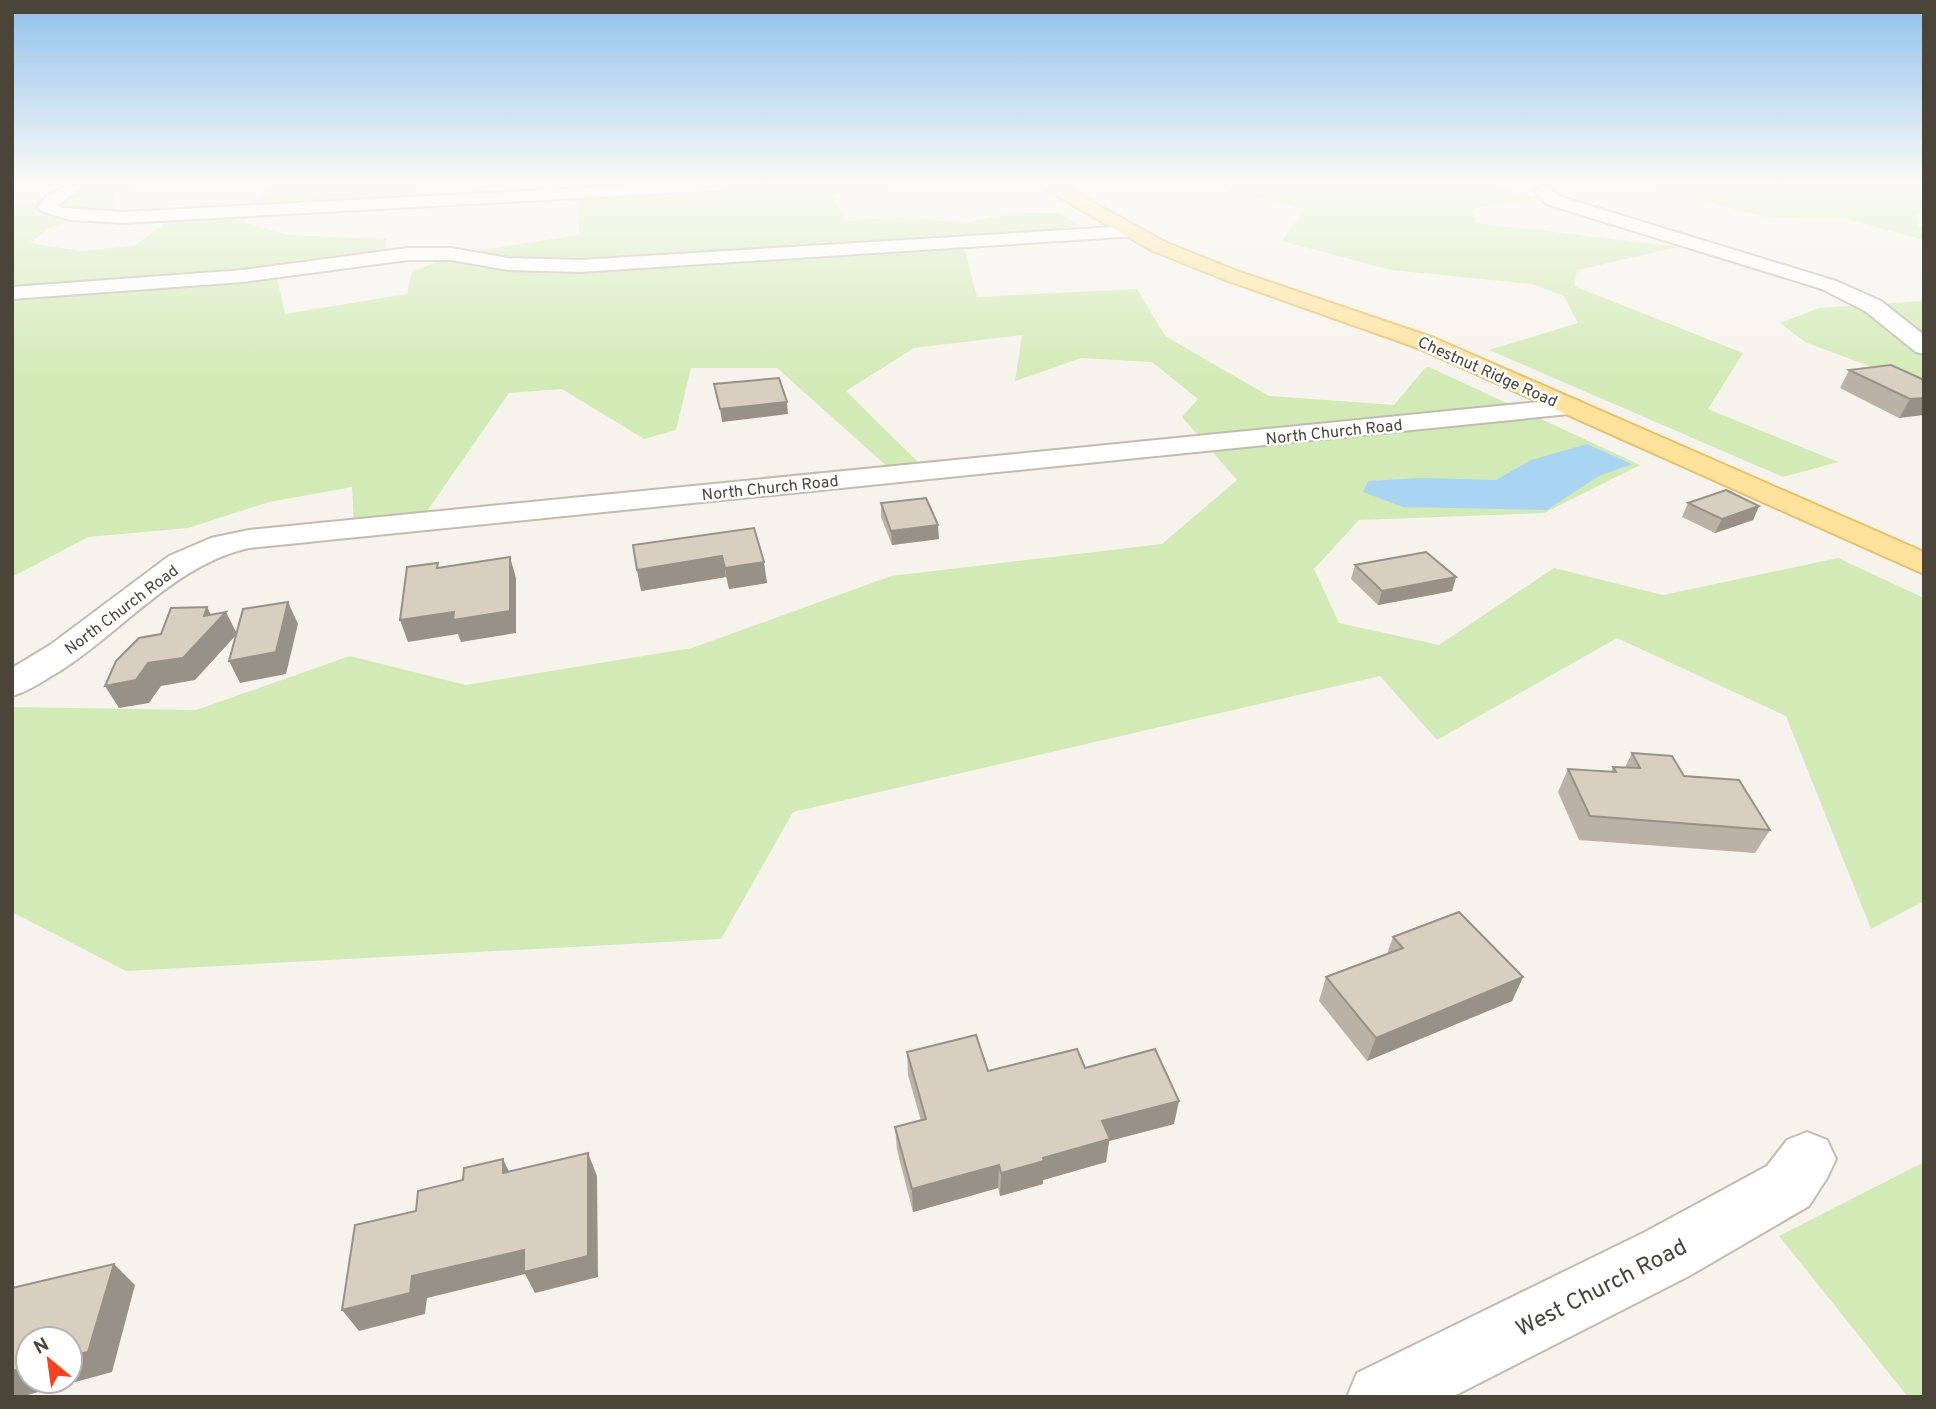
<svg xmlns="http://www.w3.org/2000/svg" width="1936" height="1409" font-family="Overpass,sans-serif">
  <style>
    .green { fill: #d2eab5 }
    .water { fill: #a9d4f2 }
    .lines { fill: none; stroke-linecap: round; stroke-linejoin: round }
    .minor-casing { stroke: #c2bbae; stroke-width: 4 }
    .major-casing { stroke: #e6c16a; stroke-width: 4 }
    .minor { fill: #fff; fill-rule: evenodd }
    .major { fill: #ffe39c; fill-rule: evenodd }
    .wall { fill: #bab2a6 }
    .shaded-wall { fill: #979187 }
    .building { fill: #d8cfc1; stroke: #979187; stroke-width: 2 }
    .labels { text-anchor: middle; stroke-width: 5; stroke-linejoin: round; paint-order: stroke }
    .far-street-label { font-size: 16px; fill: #4b4439; stroke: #fff }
    .near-street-label { font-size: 23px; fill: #4b4439; stroke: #fff }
  </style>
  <rect width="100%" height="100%" fill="#f6f3ec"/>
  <g class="green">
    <polygon points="62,185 145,185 113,194 114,211 51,227 30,243 81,251 134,246 181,212 243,209 277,185 416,185 401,200 260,208 243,222 288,235 386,239 387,255 275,269 285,314 407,294 412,272 456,254 579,235 578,190 673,185 931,185 831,194 847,221 902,217 962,223 1015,213 1060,213 1090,233 963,242 977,297 1137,289 1165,336 1269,396 1394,405 1425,368 1429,367 1640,465 1544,513 1359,520 1314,569 1339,623 1439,645 1554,568 1663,595 1838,558 1924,598 1924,901 1871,929 1786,716 1617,638 1437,740 1380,676 793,812 721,939 126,971 12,912 12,707 196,710 350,656 466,685 692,648 891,576 1162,544 1237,480 1182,417 1198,399 1152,362 1081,358 1015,381 1022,335 914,348 846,391 920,464 890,469 777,368 691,368 676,430 644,439 562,389 509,393 423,517 354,524 352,487 269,502 188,528 88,537 12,577 12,206 41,201"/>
    <polygon points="1220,185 1485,185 1539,198 1471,209 1477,223 1679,247 1577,270 1574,286 1743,353 1708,409 1838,462 1783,477 1489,350 1578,323 1564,296 1532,284 1391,270 1282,241 1305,209 1230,192"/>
    <polygon points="1612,185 1924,185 1924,215 1916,215 1918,226 1924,227 1924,240 1843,218 1765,217 1659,189"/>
    <polygon points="1924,301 1924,380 1903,379 1805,342 1780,323 1819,308"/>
    <polygon points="1924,1162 1924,1397 1908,1397 1779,1236"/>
  </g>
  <polygon class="water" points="1587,444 1632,464 1599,476 1547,510 1403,507 1363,492 1368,481 1421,478 1496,480 1531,460"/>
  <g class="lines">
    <g class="minor-casing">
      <g id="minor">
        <polygon points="67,185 87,185 59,204 58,205 62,208 124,212 640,185 733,185 725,190 124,223 70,220 41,211 38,207 47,196"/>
        <polygon points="1543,186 1549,187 1558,196 1836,281 1881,301 1924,335 1924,354 1916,352 1865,311 1822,289 1546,204 1534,191"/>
        <polygon points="1130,226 1139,232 1137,236 580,272 508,270 451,260 408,260 243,282 12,299 12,287 243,270 408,248 451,248 508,258 580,260"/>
        <path d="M1570,399l9,2 4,6 -4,6 -1330,135c-75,17 -126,83 -189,123 -16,9 -30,20 -48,25v-28l38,-23 119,-89 42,-18 38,-8z"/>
        <polygon points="1807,1132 1827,1140 1836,1159 1827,1178 1809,1206 1689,1276 1452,1397 1347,1397 1357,1373 1645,1232 1767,1166 1787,1140"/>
      </g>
    </g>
    <g class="major-casing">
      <polygon id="major" points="1043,185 1062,185 1165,242 1237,271 1434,338 1924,552 1924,574 1418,348 1223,279 1151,250 1045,189"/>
    </g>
    <use href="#minor" class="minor"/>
    <use href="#major" class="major"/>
  </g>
  <g class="wall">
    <polygon points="1849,370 1924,380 1899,418 1840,388"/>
    <polygon points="881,503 939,539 892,545 881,517"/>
    <polygon points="1688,503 1759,506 1753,520 1715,533 1682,517"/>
    <polygon points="754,528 767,583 729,589 726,577 641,591"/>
    <polygon points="1355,565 1456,577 1452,591 1378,605 1351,579"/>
    <polygon points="1632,753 1684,776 1770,830 1755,853 1579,840 1558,792 1568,769 1611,772 1613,767 1625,767"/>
    <polygon points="1393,937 1523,977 1512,1001 1367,1061 1319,1001 1326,977 1387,954"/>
    <polygon points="907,1052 988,1071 1085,1068 1174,1124 1109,1141 1106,1162 1043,1180 1043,1184 1000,1196 998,1188 913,1212 897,1150 895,1127 921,1121 908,1075"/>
  </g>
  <g class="shaded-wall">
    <polygon points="1924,398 1924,415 1899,418 1910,399"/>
    <polygon points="787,402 788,414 722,422 720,409"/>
    <polygon points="1759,506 1753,520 1715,533 1722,519"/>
    <polygon points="938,525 939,539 892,545 891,531"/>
    <polygon points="722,556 726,577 641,591 637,570"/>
    <polygon points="510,557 516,578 516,633 461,642 458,634 408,642 400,620"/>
    <polygon points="764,562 767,583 729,589 725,568"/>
    <polygon points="1456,577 1452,591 1378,605 1382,591"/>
    <polygon points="288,602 298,624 286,674 240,683 229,661"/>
    <polygon points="207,607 215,623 226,612 237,634 195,680 161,686 149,703 119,708 105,686 148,663"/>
    <polygon points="1523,977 1512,1001 1367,1061 1376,1038"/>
    <polygon points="1179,1101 1174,1124 1109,1141 1106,1162 1043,1180 1043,1184 1000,1196 1001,1173 1043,1158 1102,1121"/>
    <polygon points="588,1153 597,1176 598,1277 535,1293 525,1274 427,1298 425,1314 359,1331 342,1310 412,1276"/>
    <polygon points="503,1159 514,1182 503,1173"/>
    <polygon points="999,1165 998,1188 913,1212 912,1189"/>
    <polygon points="114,1264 135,1285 112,1372 20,1397 12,1397 12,1371 28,1367 28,1381 70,1381 70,1356"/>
  </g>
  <g class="building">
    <polygon points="1891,365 1924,380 1924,398 1910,399 1849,370"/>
    <polygon points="779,378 787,402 720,409 714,384"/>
    <polygon points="1726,490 1759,506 1722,519 1688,503"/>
    <polygon points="926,498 938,525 891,531 881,503"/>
    <polygon points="754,528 764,562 725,568 722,556 637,570 633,545"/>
    <polygon points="1426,552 1456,577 1382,591 1355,565"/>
    <polygon points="510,557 510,611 453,620 454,612 400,620 407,567 438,563 437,568"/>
    <polygon points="288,602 276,652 229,661 243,609"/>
    <polygon points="207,607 204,616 226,612 183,658 148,663 136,680 105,686 116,661 139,638 161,634 171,608"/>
    <polygon points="1632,753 1672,756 1684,776 1739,780 1770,830 1590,816 1568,769 1616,772 1613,767 1640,768"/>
    <polygon points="1459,912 1523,977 1376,1038 1326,977 1403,948 1393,937"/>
    <polygon points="976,1035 988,1071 1077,1049 1085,1068 1155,1049 1179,1101 1102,1121 1110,1139 1043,1158 1044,1161 1001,1173 999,1165 912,1189 895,1127 926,1119 907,1052"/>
    <polygon points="588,1153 588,1256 524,1272 524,1250 412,1276 410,1293 342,1310 355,1225 416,1211 418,1191 463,1180 464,1168 503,1159 503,1173"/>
    <polygon points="114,1264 88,1352 70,1356 70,1339 28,1339 28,1367 12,1371 12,1288"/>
  </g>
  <linearGradient id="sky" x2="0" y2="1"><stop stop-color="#8fc1ec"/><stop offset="0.48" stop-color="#fbfaf6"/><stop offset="1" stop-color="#fbfaf6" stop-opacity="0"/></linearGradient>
  <rect width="1936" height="382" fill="url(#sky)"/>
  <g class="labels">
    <g class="far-street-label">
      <text transform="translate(1488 371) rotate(24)" y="6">Chestnut Ridge Road</text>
      <text transform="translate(1334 431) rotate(-6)" y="6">North Church Road</text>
      <text transform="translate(770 487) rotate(-6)" y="6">North Church Road</text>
      <text transform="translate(121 609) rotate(-37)" y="6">North Church Road</text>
    </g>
    <g class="near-street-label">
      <text transform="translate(1601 1287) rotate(-27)" y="8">West Church Road</text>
    </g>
  </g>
  <rect width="1936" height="1409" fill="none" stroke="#4b4439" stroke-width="28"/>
  <g transform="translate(49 1360) rotate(331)"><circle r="33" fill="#ffffff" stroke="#b7b4b0" stroke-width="2"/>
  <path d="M0-5L12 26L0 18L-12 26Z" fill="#fc3f1d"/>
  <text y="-10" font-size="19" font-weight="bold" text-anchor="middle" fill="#4b4439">N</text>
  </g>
</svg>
